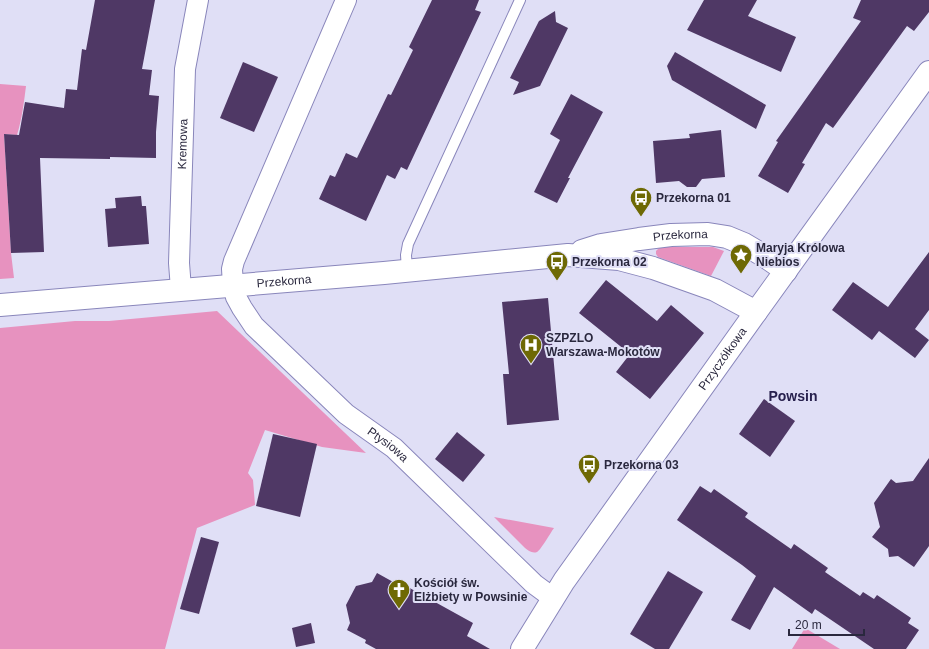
<svg xmlns="http://www.w3.org/2000/svg" width="929" height="649" font-family="Arial,sans-serif">
  <style>
    .green { fill: #e792bf }
    .building { fill: #4f3865 }
    .lines { fill: none; stroke-linecap: round; stroke-linejoin: round }
    .service-casing { stroke: #8986bb; stroke-width: 12 }
    .minor-casing { stroke: #8986bb; stroke-width: 22 }
    .tertiary-casing { stroke: #8986bb; stroke-width: 24 }
    .service { stroke: #fff; stroke-width: 10 }
    .minor { stroke: #fff; stroke-width: 20 }
    .tertiary { stroke: #fff; stroke-width: 22 }
    .labels { text-anchor: middle; stroke-width: 4; stroke-linejoin: round; paint-order: stroke }
    .street-label { font-size: 12px; fill: #2a283e; stroke: #e0dff6 }
    .poi-label { font-size: 12px; font-weight: bold; fill: #2a283e; stroke: #e0dff6; text-anchor: start }
    .quarter-label { font-size: 14px; font-weight: bold; fill: #28214e; stroke: #e0dff6 }
  </style>
  <rect width="100%" height="100%" fill="#e0dff6"/>
  <g class="green">
    <path d="M0,84l26,2c-2,16 -4,33 -9,49l-13,-1 7,119 3,25 -14,1z"/>
    <polygon points="662,247 713,247 724,251 711,276 658,257 656,254 656,251 659,248"/>
    <polygon points="217,311 366,453 322,447 275,433 265,430 248,473 253,480 255,505 197,528 165,649 0,649 0,328 75,321 109,321"/>
    <path d="M494,517l60,11c-3,4 -13,22 -17,24 -5,2 -9,-2 -12,-4z"/>
    <polygon points="805,628 840,649 792,649"/>
  </g>
  <g class="building">
    <polygon points="95,0 155,0 142,69 152,70 149,95 159,96 156,132 156,158 110,157 110,159 40,158 44,252 11,253 4,134 19,135 25,102 64,108 66,89 77,90 82,49 86,50"/>
    <polygon points="432,0 479,0 475,10 481,12 407,170 401,167 395,179 387,175 366,221 319,199 330,175 335,177 346,153 357,158 388,94 391,95 413,50 409,47"/>
    <polygon points="704,0 757,0 748,16 796,37 781,72 687,30"/>
    <polygon points="861,0 929,0 929,12 914,31 907,26 833,128 826,123 802,163 805,164 788,193 758,176 778,142 776,141 861,21 853,18"/>
    <polygon points="555,11 556,22 568,28 540,86 513,95 519,82 510,78 539,21"/>
    <polygon points="675,52 766,105 756,129 672,80 667,66"/>
    <polygon points="243,62 278,77 254,132 220,118"/>
    <polygon points="571,94 603,112 568,178 570,178 557,203 534,192 560,140 550,134"/>
    <polygon points="721,130 725,177 702,179 696,187 687,187 679,181 656,183 653,141 690,138 689,134"/>
    <polygon points="141,196 142,206 146,206 149,244 108,247 105,209 116,208 115,198"/>
    <polygon points="929,252 929,310 915,329 929,340 915,358 879,331 872,340 832,310 853,282 888,307"/>
    <polygon points="606,280 657,321 671,305 704,333 650,399 616,372 630,354 579,313"/>
    <polygon points="548,298 559,420 507,425 503,374 509,374 502,302"/>
    <polygon points="764,399 795,421 770,457 739,434"/>
    <polygon points="457,432 485,455 463,482 435,459"/>
    <polygon points="273,434 317,444 300,517 256,506"/>
    <polygon points="929,458 929,546 914,567 898,556 889,557 888,549 872,537 880,527 874,503 891,479 896,483 913,481"/>
    <polygon points="700,486 711,493 714,489 748,513 745,517 791,549 794,544 828,568 825,572 860,596 863,592 874,599 877,595 911,618 908,623 919,630 906,649 874,649 815,609 812,614 774,587 750,630 731,620 756,576 742,565 677,520"/>
    <polygon points="201,537 219,542 199,614 180,609"/>
    <polygon points="668,571 703,592 669,649 655,649 630,634"/>
    <polygon points="377,573 395,583 397,581 473,623 467,636 490,649 376,649 365,643 366,640 347,630 350,623 346,605 356,586 372,582"/>
    <polygon points="311,623 315,643 296,647 292,628"/>
  </g>
  <g class="lines">
    <g class="service-casing">
      <polyline id="service" points="407,270 406,255 408,244 520,0"/>
    </g>
    <g class="minor-casing">
      <g id="minor">
        <path id="s1" d="M346,0l-112,261 -2,8 1,16 3,12 6,11 12,18 92,88 48,34 140,136 19,14"/>
        <path id="s2" d="M181,289l-2,-26 6,-194 13,-69"/>
      </g>
    </g>
    <g class="tertiary-casing">
      <g id="tertiary">
        <path id="s3" d="M582,251l19,-6 38,-6 32,-4 37,-1 19,3 17,7 22,13 20,14"/>
        <path id="s4" d="M0,305l384,-32 184,-18 51,4 34,9 62,22 41,22"/>
        <path id="s5" d="M522,649l42,-68 192,-269 173,-240"/>
      </g>
    </g>
    <use href="#service" class="service"/>
    <use href="#minor" class="minor"/>
    <use href="#tertiary" class="tertiary"/>
  </g>
  <defs>
    <g id="bus-pin" transform="scale(1.15)"><path d="M0 17L-7.5 6A9.5 9.5 0 1 1 7.5 6Z" fill="#6e6904" stroke="#e0dff6"/><path d="M-5-6H5V4H4V6H2V4H-2V6H-4V4H-5ZM-3.5-4V0h7V-4ZM-3.5 1.2v1.5H-2V1.2ZM2 1.2v1.5H3.5V1.2Z" fill="#fff"/></g>
    <g id="sight-pin" transform="scale(1.15)"><path d="M0 17L-7.5 6A9.5 9.5 0 1 1 7.5 6Z" fill="#6e6904" stroke="#e0dff6"/><path d="M0-6L1.8-2.2L6-1.7L2.9 1.2L3.7 5.4L0 3.3L-3.7 5.4L-2.9 1.2L-6-1.7L-1.8-2.2Z" fill="#fff"/></g>
    <g id="hospital-pin" transform="scale(1.15)"><path d="M0 17L-7.5 6A9.5 9.5 0 1 1 7.5 6Z" fill="#6e6904" stroke="#e0dff6"/><path d="M-5-5h3v3.5h4V-5h3V5h-3V1.5h-4V5h-3Z" fill="#fff"/></g>
    <g id="church-pin" transform="scale(1.15)"><path d="M0 17L-7.5 6A9.5 9.5 0 1 1 7.5 6Z" fill="#6e6904" stroke="#e0dff6"/><path d="M-1.2-6h2.4v3.5h3.3v2.4h-3.3V6h-2.4V-.1h-3.3v-2.4h3.3Z" fill="#fff"/></g>
  </defs>
  <g fill-rule="evenodd">
    <use href="#bus-pin" x="641" y="198"/>
    <use href="#sight-pin" x="741" y="255"/>
    <use href="#bus-pin" x="557" y="262"/>
    <use href="#hospital-pin" x="531" y="345"/>
    <use href="#bus-pin" x="589" y="465"/>
    <use href="#church-pin" x="399" y="590"/>
  </g>
  <g class="labels">
    <g class="street-label">
      <text dy="4" stroke="none"><textPath href="#s2" startOffset="145">Kremowa</textPath></text>
      <text dy="4" stroke="none"><textPath href="#s3" startOffset="100">Przekorna</textPath></text>
      <text dy="4" stroke="none"><textPath href="#s4" startOffset="285">Przekorna</textPath></text>
      <text dy="4" stroke="none"><textPath href="#s5" startOffset="353">Przyczółkowa</textPath></text>
      <text dy="4" stroke="none"><textPath href="#s1" startOffset="534">Ptysiowa</textPath></text>
    </g>
    <g class="poi-label">
      <text x="656" y="202">Przekorna 01</text>
      <text x="756" y="252">Maryja Królowa<tspan x="756" dy="14">Niebios</tspan></text>
      <text x="572" y="266">Przekorna 02</text>
      <text x="546" y="342">SZPZLO<tspan x="546" dy="14">Warszawa-Mokotów</tspan></text>
      <text x="604" y="469">Przekorna 03</text>
      <text x="414" y="587">Kościół św.<tspan x="414" dy="14">Elżbiety w Powsinie</tspan></text>
    </g>
    <g class="quarter-label">
      <text x="793" y="401">Powsin</text>
    </g>
  </g>
  <path d="M789 629v6h75v-6" fill="none" stroke="#2a283e" stroke-width="2"/>
  <text x="795" y="629" font-size="12" fill="#2a283e" stroke="#e0dff6" stroke-width="3" paint-order="stroke">20 m</text>
</svg>
